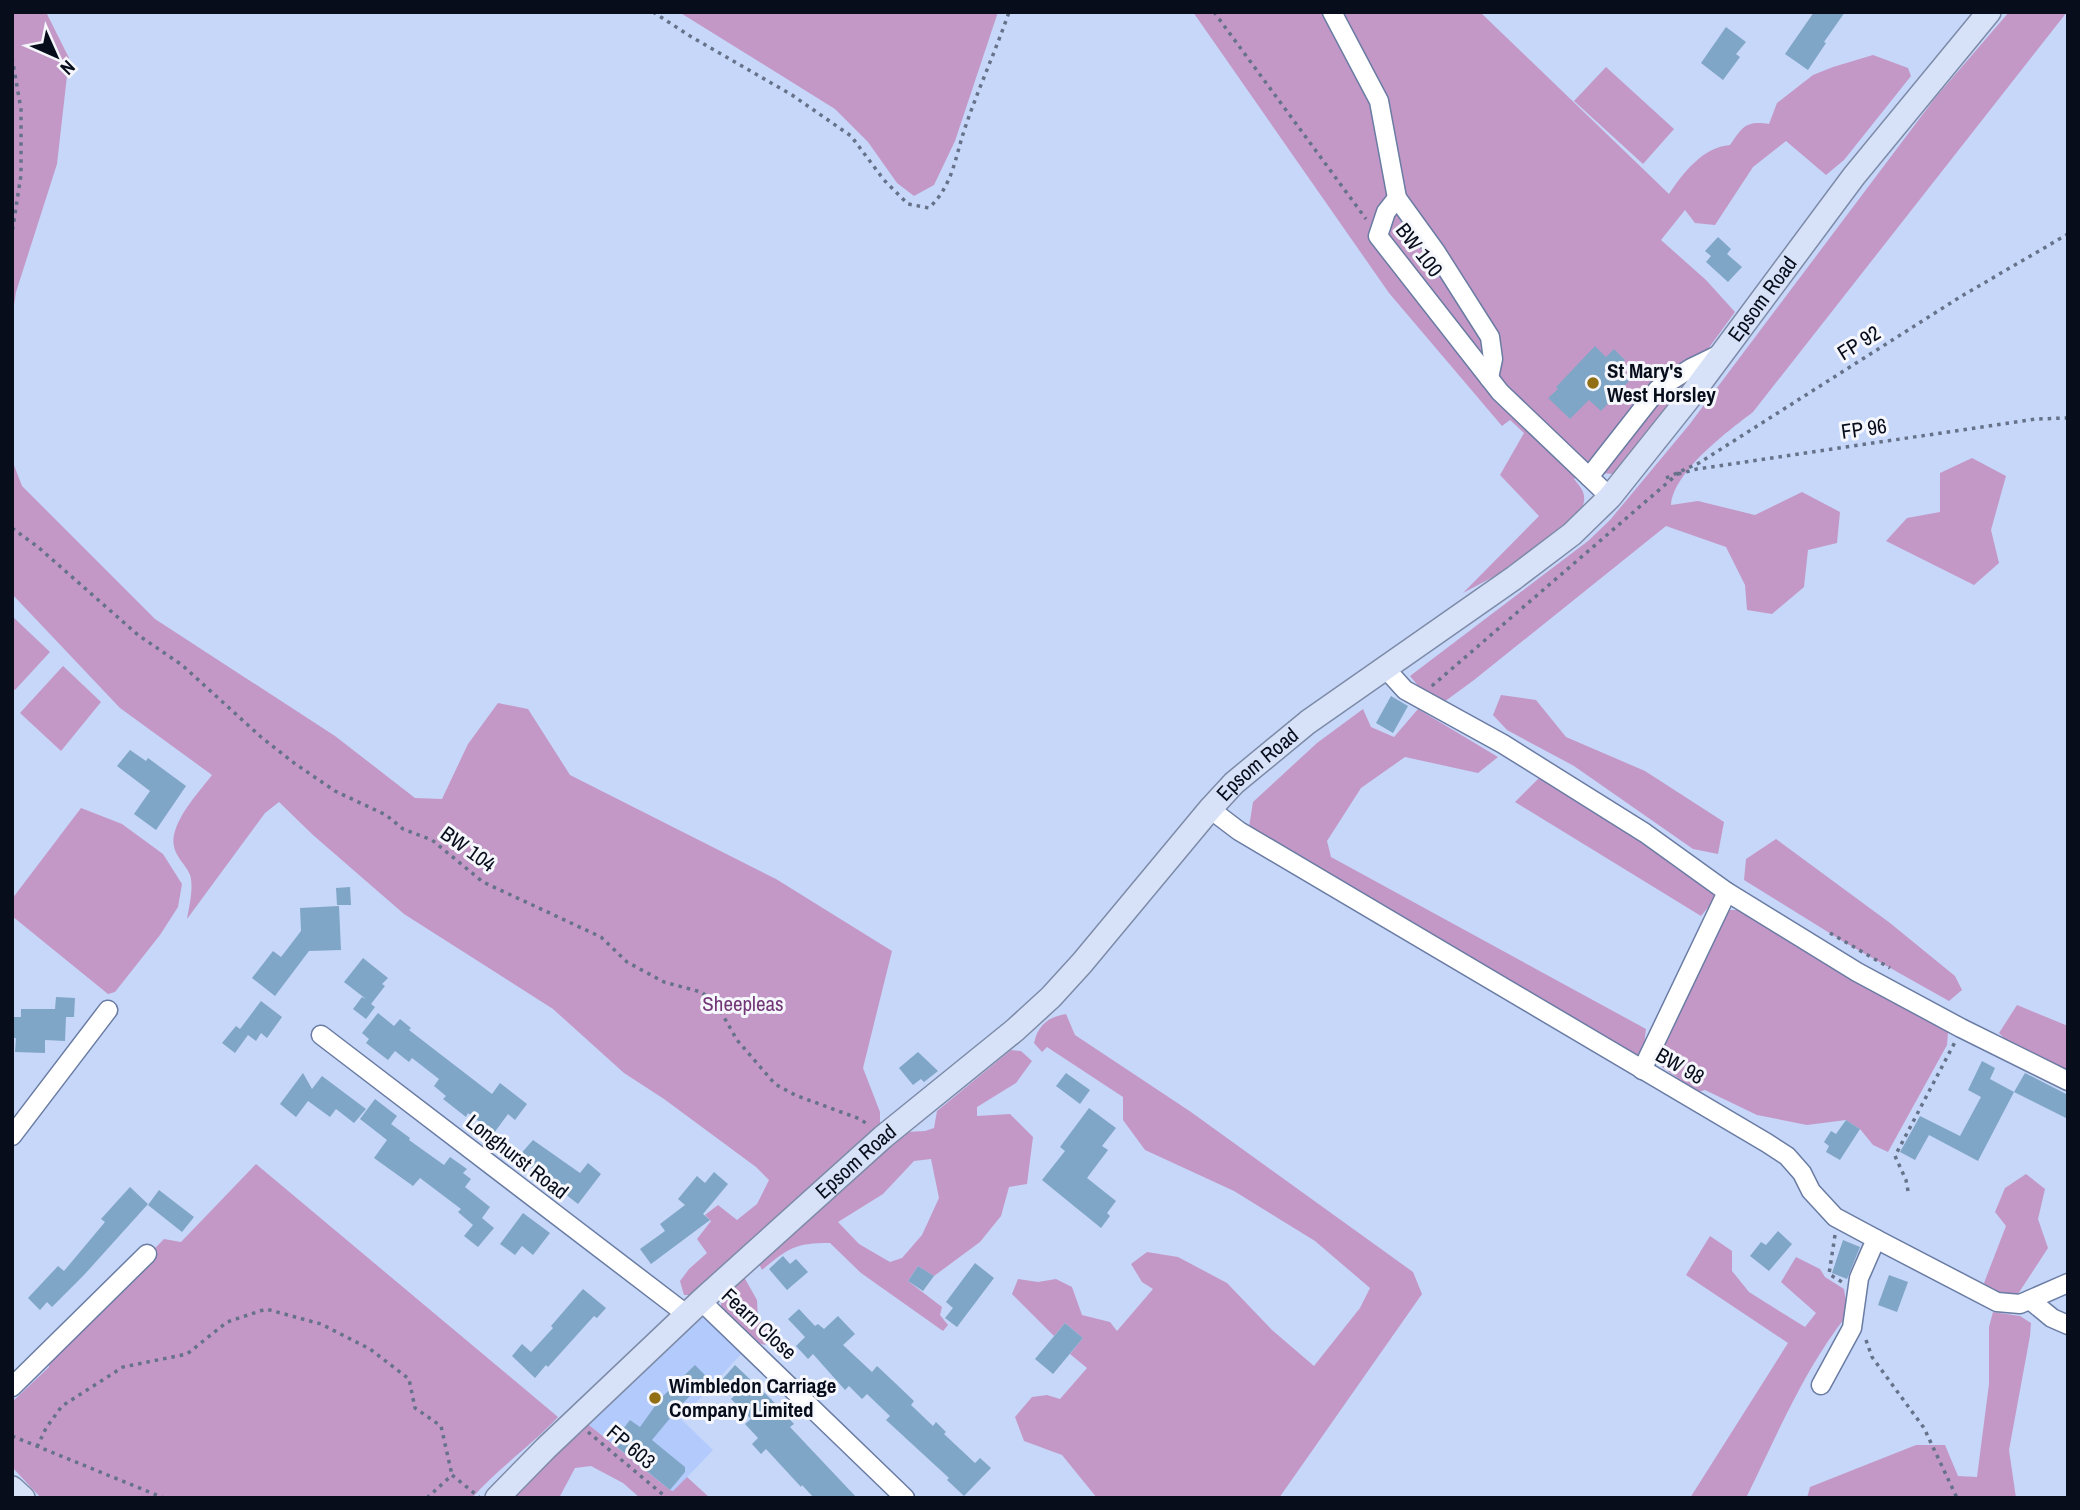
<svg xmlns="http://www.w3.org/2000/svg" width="2080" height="1510" font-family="'Archivo Narrow',sans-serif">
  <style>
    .built { fill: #b3cbfc }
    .green { fill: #c498c6; fill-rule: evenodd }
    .building { fill: #80a6c7 }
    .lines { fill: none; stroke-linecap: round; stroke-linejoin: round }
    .minor-casing { stroke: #6a7ca3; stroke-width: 21 }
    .major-casing { stroke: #7d8ba8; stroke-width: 26 }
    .path { stroke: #667289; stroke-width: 3.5; stroke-dasharray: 3.5 5; stroke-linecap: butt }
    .minor { stroke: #fff; stroke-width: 18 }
    .major { stroke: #d7e2f8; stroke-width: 23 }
    .poi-dot { fill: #926e15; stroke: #f5f7fc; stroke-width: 2.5 }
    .labels { text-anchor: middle; stroke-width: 6; stroke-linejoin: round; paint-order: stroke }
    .street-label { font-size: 21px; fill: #070d1b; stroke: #f5f7fc }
    .poi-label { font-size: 21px; font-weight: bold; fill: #070d1b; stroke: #f5f7fc; text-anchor: start }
    .park-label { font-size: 21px; fill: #723676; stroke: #f5f7fc }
  </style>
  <rect width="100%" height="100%" fill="#c6d7f9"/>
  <polygon class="built" points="701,1311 742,1353 681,1419 713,1450 673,1492 589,1425 588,1419"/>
  <g class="green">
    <polygon points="12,12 46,12 69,58 57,164 16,292 12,318"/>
    <polygon points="679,12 998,12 955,141 934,185 914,196 897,183 868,142 835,109"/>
    <path d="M1193,12h287l189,182c14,-21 34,-47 61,-49 12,-18 16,-25 39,-21l8,-21 36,-28 20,-8 40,-12 35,13 3,8 -67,84 -18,15 -40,-34 -33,26 -38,58 -20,-2 -10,-13 -24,30 45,40 29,32 -113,155 -9,7 -13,-1 4,-26 -30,32c10,12 14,18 6,33l-70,56 -47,25 76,-77 -39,-41 24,-42 -14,-13 -8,6 -113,-133z"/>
    <path d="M2009,12h58l-314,400c-26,20 -79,59 -82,93l27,-4 57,14 47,-23 38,20 -3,31 -29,7 -4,37 -32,27 -25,-4 -2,-25 -19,-38 -60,-21 -192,154 -30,22 -25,-15 -9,-11 178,-135 22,-21 79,-95 246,-327z"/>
    <polygon points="1606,67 1674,129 1643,164 1574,101"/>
    <polygon points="1972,458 2006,476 1991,530 1999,563 1974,585 1886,541 1907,518 1940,512 1940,473"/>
    <path d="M12,460l10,26 133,133 180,117 80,62 27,1 26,-55 30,-41 30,6 42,66 206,104 116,72 -29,117 17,44v14l-184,169h-12l-4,-14 9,-12 18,-16 -10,-14 14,-18 -6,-6 13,-10 19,15 20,-16 12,-24 -13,-13 -92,-68 -40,-26 -71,-64 -149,-95 -91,-79 -34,-33 -14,11 -78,106c2,-12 7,-32 3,-44 -4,-12 -20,-21 -16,-40 5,-22 25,-43 38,-60l-92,-67 -108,-114z"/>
    <polygon points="12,616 50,652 15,690 12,688"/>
    <polygon points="63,666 101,702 61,751 20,713"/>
    <polygon points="1501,695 1536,700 1566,737 1645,771 1724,822 1718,854 1693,849 1574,766 1507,730 1493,715"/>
    <polygon points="1363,709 1371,727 1394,737 1418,709 1498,757 1478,773 1405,757 1361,788 1327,841 1331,857 1646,1029 1644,1046 1636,1057 1249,827 1253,802 1317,743"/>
    <polygon points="1539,778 1622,827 1705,883 1716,898 1701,916 1515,802"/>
    <polygon points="81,808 122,824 163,854 182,884 178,907 160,935 115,992 108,994 12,916 12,899"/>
    <polygon points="1776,839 1890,923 1955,976 1962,990 1949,1001 1844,942 1744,880 1746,859"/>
    <polygon points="1730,910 1744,910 1931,1019 1948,1032 1947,1045 1888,1152 1873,1145 1860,1129 1846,1120 1807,1125 1757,1115 1705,1090 1698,1092 1662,1067 1658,1058 1718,921"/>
    <polygon points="2017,1005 2068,1026 2068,1073 2008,1042 1999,1033"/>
    <path d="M1066,1014l9,21 116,77 222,160 9,22 -143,204h-182l-35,-43 -38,-14 -9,-24 17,-20 15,-2 13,4 27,-31 -17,-14 13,-16 -18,-15 -11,13 -42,-42 6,-15 20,3 18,-3 16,8 10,28 28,7 7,9 36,-42 -11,-7 -11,-18 16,-12 31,5 49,26 45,47 42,36 46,-58 10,-20 -55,-47 -81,-50 -89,-41 -22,-30v-23l-76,-50 -5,5 -8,-9c4,-18 14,-26 32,-29z"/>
    <path d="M1011,1050l10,1 11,10 -16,22 -39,24v9l33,-2 23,23 -6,47 -18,3 -8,29 -21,26 -46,34 -16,-10 -10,15 34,26 -2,8 8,10 -5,6 -82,-58 -31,-30c-36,0 -41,5 -68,27l-3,-6 74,-69 73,-63 19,-1 9,-3 3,-17zM931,1159l8,39 -17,37 -20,23 -12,4 -31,-18 -21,-22 45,-28 31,-33z"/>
    <path d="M256,1164l302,253c-27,29 -60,51 -86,81h-431l-29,-31v-65l37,-35v-12l115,-116 17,3z"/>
    <polygon points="2026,1174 2045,1189 2038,1219 2048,1248 2018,1294 1999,1296 1984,1283 2006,1226 1995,1212 2005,1188"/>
    <path d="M1710,1236l22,15v20l17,21 56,35 11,-14 -35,-31 15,-25 24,12 5,8 19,12 4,25c-44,55 -71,121 -102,184h-56l98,-155 -102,-68z"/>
    <polygon points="744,1277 757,1300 758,1320 773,1334 765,1345 749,1340 720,1312 722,1296"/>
    <polygon points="1993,1312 2020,1316 2031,1323 2030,1336 2009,1450 2016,1498 1807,1498 1810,1487 1916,1445 1945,1445 1958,1476 1977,1477 1989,1384 1989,1327"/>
    <polygon points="589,1425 670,1490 673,1491 687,1477 710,1498 640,1498 623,1483 591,1466 575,1468 559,1498 512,1498 576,1432"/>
  </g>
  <g class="building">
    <polygon points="1814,12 1845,12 1824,42 1826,43 1808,70 1785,54"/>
    <polygon points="1726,27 1746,42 1736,54 1740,57 1723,80 1701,63"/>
    <polygon points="1718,237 1731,249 1727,254 1742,267 1728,282 1706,262 1711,256 1705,251"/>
    <polygon points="1595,346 1606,357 1614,349 1625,360 1618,368 1630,380 1601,411 1589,400 1570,419 1548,398 1558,389 1556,387"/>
    <polygon points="1391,696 1408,706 1393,733 1376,723"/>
    <polygon points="130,750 146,761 148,758 186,786 156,830 134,814 150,791 117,766"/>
    <polygon points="350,887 351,905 337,905 336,888"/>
    <polygon points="339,906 341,950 309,951 275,996 252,978 273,951 281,957 301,931 300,908"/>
    <polygon points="363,958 388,978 382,984 385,986 371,1004 375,1007 366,1019 353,1009 362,997 366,999 344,982"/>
    <polygon points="56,997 75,998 74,1017 66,1017 65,1041 45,1040 45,1053 15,1052 16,1038 12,1038 12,1017 21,1017 21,1009 55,1009"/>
    <polygon points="261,1001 282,1017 267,1038 261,1033 256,1041 248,1035 235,1053 222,1043 236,1026 240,1029"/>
    <polygon points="378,1013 394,1026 400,1019 411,1028 409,1030 492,1094 500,1083 527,1104 515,1120 508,1114 494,1133 468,1113 466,1117 443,1099 446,1096 434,1086 439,1079 412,1058 409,1062 395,1051 388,1060 366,1043 369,1039 362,1033"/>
    <polygon points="918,1052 938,1071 924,1082 921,1079 913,1085 899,1068"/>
    <polygon points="1982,1061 1995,1068 1990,1079 2014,1092 1978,1161 1929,1135 1915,1160 1900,1152 1920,1116 1960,1136 1981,1097 1968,1090"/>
    <polygon points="303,1073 312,1089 322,1076 366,1109 354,1123 336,1109 330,1117 308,1101 296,1117 280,1104"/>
    <polygon points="1066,1073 1090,1090 1080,1104 1056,1086"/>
    <polygon points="2025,1073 2068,1095 2068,1119 2014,1092"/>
    <polygon points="375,1099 397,1116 391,1124 410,1138 409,1140 444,1165 450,1157 467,1169 463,1173 471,1179 465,1187 490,1207 482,1218 494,1228 478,1247 464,1236 473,1225 458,1212 461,1209 420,1178 413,1186 374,1158 387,1140 360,1119"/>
    <polygon points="1089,1108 1116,1128 1102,1146 1108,1150 1087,1178 1116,1201 1107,1213 1110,1216 1101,1228 1042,1180 1065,1151 1060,1147"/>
    <polygon points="1846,1120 1860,1129 1840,1160 1826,1152 1829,1146 1824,1142 1831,1131 1836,1134"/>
    <polygon points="533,1140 580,1173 588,1163 601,1174 578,1204 518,1157"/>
    <polygon points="714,1172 728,1184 703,1214 710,1220 651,1264 640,1249 665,1231 660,1224 685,1205 678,1199 697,1176 705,1183"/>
    <polygon points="130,1187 148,1204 84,1275 52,1307 47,1302 40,1310 28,1298 58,1266 64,1271 105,1222 101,1219"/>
    <polygon points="159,1190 194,1217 182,1232 148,1205"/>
    <polygon points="523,1213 550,1233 533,1255 522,1246 515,1255 500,1244"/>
    <polygon points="1778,1231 1792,1244 1769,1271 1750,1256 1761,1242 1766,1245"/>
    <polygon points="1843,1240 1860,1247 1847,1279 1832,1273"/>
    <polygon points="783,1256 790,1264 796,1259 808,1272 787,1290 769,1269"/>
    <polygon points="975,1263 994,1278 957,1327 945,1318 953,1308 946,1302"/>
    <polygon points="918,1266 934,1276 923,1291 908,1281"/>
    <polygon points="1889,1275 1908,1282 1897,1312 1878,1305"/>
    <polygon points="583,1289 606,1308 597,1318 594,1316 548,1367 546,1365 535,1378 512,1356 522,1344 531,1352 553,1328 551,1326"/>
    <polygon points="799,1309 815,1326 818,1324 824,1329 838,1316 855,1334 843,1345 872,1372 877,1366 893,1381 914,1401 911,1405 933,1426 936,1422 946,1432 944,1434 975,1463 980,1458 991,1468 964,1496 947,1480 949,1478 886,1420 890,1416 867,1394 862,1399 849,1386 845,1390 813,1354 808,1359 796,1346 805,1337 788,1319"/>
    <polygon points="1065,1323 1083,1338 1053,1374 1035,1359"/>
    <polygon points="695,1365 708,1378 681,1405 652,1440 685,1467 685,1472 670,1490 612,1443 630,1420 640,1427 660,1399"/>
    <polygon points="735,1365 771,1399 794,1424 790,1427 857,1498 814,1498 802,1485 801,1487 766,1449 761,1454 752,1444 758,1438 745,1424 751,1419 731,1399 734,1396 720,1382"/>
  </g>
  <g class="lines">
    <g class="minor-casing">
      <g id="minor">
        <polyline points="1332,12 1379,101 1397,198 1386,212 1378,236 1500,392 1610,497"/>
        <polyline points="1397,198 1436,252 1490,337 1493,359 1489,378"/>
        <polyline points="1589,477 1658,389 1691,368 1722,353"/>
        <polyline points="1385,668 1405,690 1503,744 1645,833 1727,892 1857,972 1961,1028 2068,1081"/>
        <polyline points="1210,809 1239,831 1767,1143 1787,1156 1802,1173 1811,1191 1835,1217 1876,1239 1859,1278 1852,1328 1821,1385"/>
        <polyline points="321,1035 686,1314"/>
        <polyline points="1642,1070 1727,892"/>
        <polyline points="12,1136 108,1010"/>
        <polyline points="1876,1239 1997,1302 2020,1304 2068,1283"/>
        <polyline points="2030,1300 2052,1318 2068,1325"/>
        <polyline points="701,1301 905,1498"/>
        <polyline points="12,1387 147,1254"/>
      </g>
    </g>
    <g class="major-casing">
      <g id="major">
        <polyline points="12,1488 23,1498"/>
        <path id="s1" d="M497,1498l49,-50 155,-147 182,-164 132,-107 36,-33 31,-34 128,-154 24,-26 74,-61 206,-144 58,-44 38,-37 79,-99 165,-222 135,-164"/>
      </g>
    </g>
    <g class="path">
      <path d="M653,12l37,24 102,59 59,41 33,44 24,24 21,4c25,-24 26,-52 37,-83 13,-38 30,-75 43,-113"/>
      <polyline points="1214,12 1366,219"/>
      <polyline points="12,58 21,109 21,175 12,233"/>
      <polyline points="1678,474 1697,469 2036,419 2068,418"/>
      <polyline points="1666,478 1699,463 1960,297 2068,234"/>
      <polyline points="12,528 38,547 138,635 182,665 261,737 294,763 335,791 386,815 403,829 432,840 483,882 601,937 627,962 664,982 701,992 716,1003 737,1040 775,1084 795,1095 860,1119 867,1124"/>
      <polyline points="1434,686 1433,685 1681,471"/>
      <polyline points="1830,933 1890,968"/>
      <polyline points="1908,1191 1906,1180 1895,1156 1955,1042"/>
      <polyline points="1835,1235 1829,1274 1842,1282"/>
      <polyline points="1866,1340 1872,1357 1924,1428 1957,1498"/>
      <polyline points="588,1432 667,1498"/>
      <polyline points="12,1436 164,1498"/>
      <polyline points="37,1447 46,1428 62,1406 123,1367 187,1354 227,1322 266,1309 321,1324 370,1349 409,1379 415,1408 441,1426 452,1475"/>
      <polyline points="427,1498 452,1475 479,1497"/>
    </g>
    <use href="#minor" class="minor"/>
    <use href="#major" class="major"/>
  </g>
  <g class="poi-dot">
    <circle cx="1593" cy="383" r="7"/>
    <circle cx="655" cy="1398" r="7"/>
  </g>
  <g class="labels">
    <g class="street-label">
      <text transform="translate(1419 250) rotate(52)" y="7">BW 100</text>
      <text dy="7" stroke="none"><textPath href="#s1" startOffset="1752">Epsom Road</textPath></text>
      <text transform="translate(1859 343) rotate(-32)" y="7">FP 92</text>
      <text transform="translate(1864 429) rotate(-8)" y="7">FP 96</text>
      <text dy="7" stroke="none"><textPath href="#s1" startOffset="1059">Epsom Road</textPath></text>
      <text transform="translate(468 849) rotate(36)" y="7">BW 104</text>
      <text transform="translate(1680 1066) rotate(30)" y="7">BW 98</text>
      <text transform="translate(517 1157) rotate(38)" y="7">Longhurst Road</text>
      <text dy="7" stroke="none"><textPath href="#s1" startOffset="492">Epsom Road</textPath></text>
      <text transform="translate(759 1324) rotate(43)" y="7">Fearn Close</text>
      <text transform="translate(631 1447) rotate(40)" y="7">FP 603</text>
    </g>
    <g class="poi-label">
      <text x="1607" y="378">St Mary's<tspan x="1607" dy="24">West Horsley</tspan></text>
      <text x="669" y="1393">Wimbledon Carriage<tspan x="669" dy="24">Company Limited</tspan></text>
    </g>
    <g class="park-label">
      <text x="743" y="1011">Sheepleas</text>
    </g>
  </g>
  <rect width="2080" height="1510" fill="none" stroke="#070d1b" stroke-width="28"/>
  <g transform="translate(56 56) rotate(135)" stroke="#f5f7fc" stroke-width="5" paint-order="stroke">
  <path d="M0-5L12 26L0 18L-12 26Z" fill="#070d1b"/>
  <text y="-10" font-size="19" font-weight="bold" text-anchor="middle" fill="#070d1b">N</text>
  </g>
</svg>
